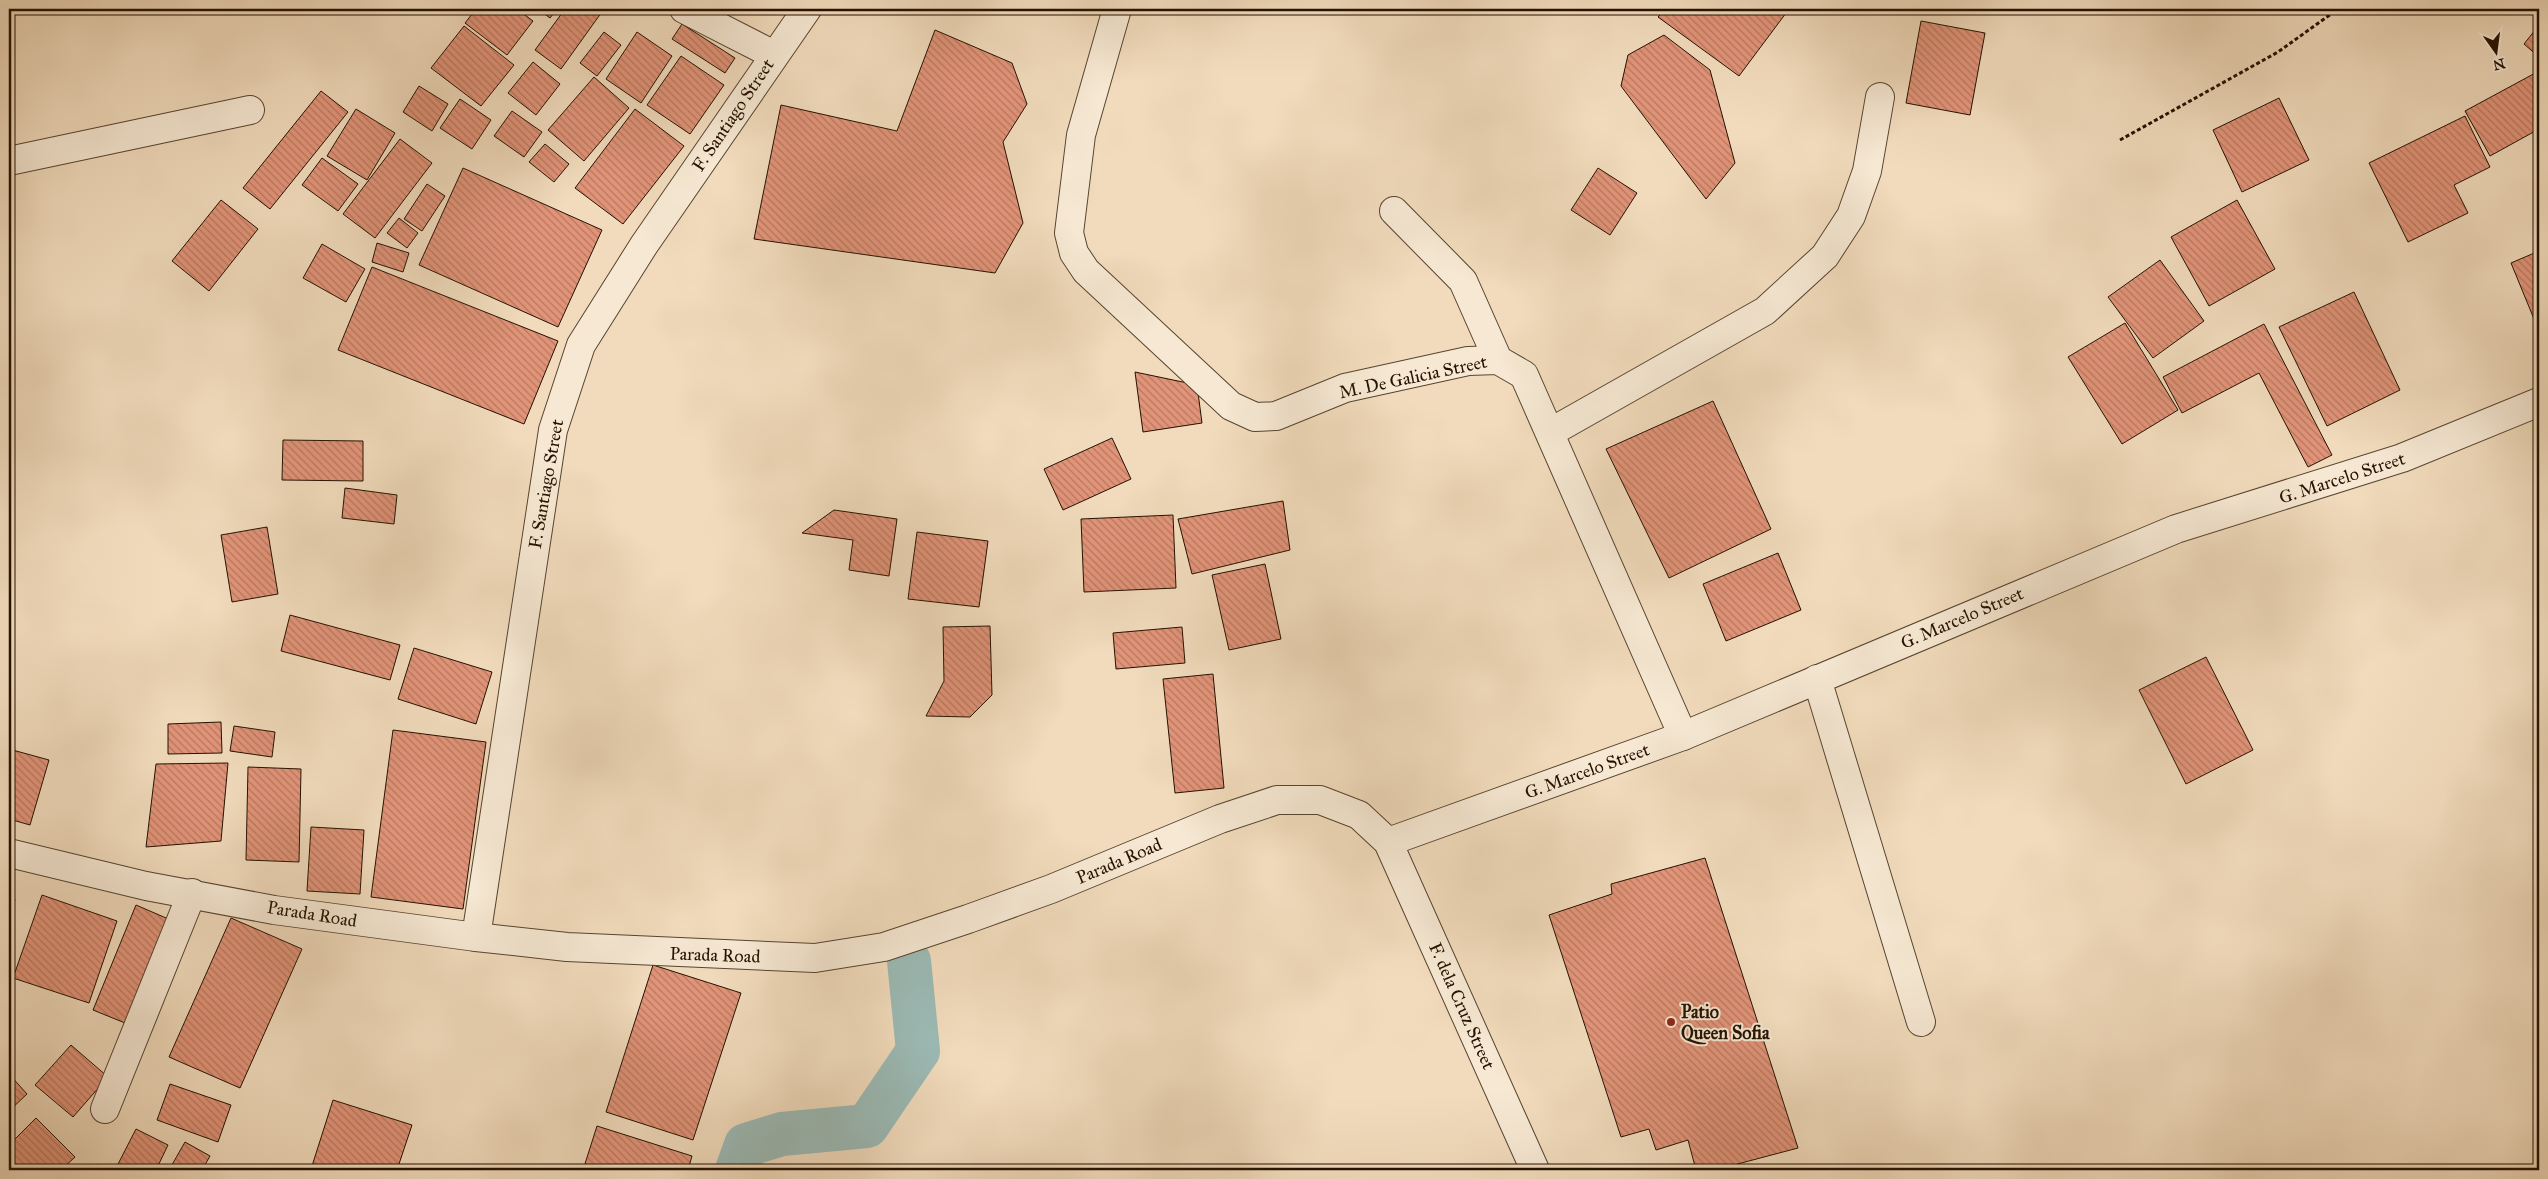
<svg xmlns="http://www.w3.org/2000/svg" width="2548" height="1179" font-family="'IM FELL Great Primer',serif">
  <style>
    .lines { fill: none; stroke-linecap: round; stroke-linejoin: round }
    .canal { stroke: #9bbab5; stroke-width: 44 }
    .building { fill: url(#building-back-hatch); stroke: #241100 }
    .minor-casing { stroke: #57442f; stroke-width: 30 }
    .path { stroke: #241100; stroke-width: 3; stroke-dasharray: 4 2.5; stroke-linecap: butt }
    .minor { stroke: #f6e8d3; stroke-width: 28 }
    .poi-dot { fill: #8f2418; stroke: #f6e8d3; stroke-width: 2 }
    .labels { text-anchor: middle; stroke-width: 4; stroke-linejoin: round; paint-order: stroke }
    .street-label { font-size: 18px; fill: #241100; stroke: #f6e8d3 }
    .poi-label { font-size: 18px; font-weight: bold; fill: #241100; stroke: #f6e8d3; text-anchor: start }
  </style>
  <defs>
    <pattern id="building-back-hatch" width="6" height="6" patternUnits="userSpaceOnUse" patternTransform="scale(1.25)"><rect width="6" height="6" fill="#e29479"/><path d="M-1 5l2 2M0 0l6 6M5-1l2 2" fill="none" stroke="#b77761"/></pattern>
  </defs>
  <rect width="100%" height="100%" fill="#f1dbbc"/>
  <filter id="stains"><feTurbulence type="fractalNoise" baseFrequency=".004" numOctaves="4"/><feColorMatrix values="0 0 0 0 .2 0 0 0 0 .09 0 0 0 0 .02 0 0 0 .5 -.17"/></filter>
  <radialGradient id="worn" r=".72"><stop offset=".6" stop-color="#630" stop-opacity="0"/><stop offset="1" stop-color="#630" stop-opacity=".3"/></radialGradient>
  <g class="lines">
    <polyline class="canal" points="737,1170 746,1145 782,1134 867,1126 918,1051 909,961"/>
  </g>
  <g class="building">
    <polygon points="476,9 517,9 533,21 507,55 465,23"/>
    <polygon points="538,9 557,9 550,18"/>
    <polygon points="565,9 604,9 561,69 535,50"/>
    <polygon points="1665,9 1789,9 1739,76 1658,17"/>
    <polygon points="1921,21 1985,33 1970,115 1906,103"/>
    <polygon points="682,24 735,58 725,73 672,39"/>
    <polygon points="2539,25 2539,57 2524,44"/>
    <polygon points="464,26 514,65 481,106 431,68"/>
    <polygon points="935,30 1012,63 1027,104 1003,142 1023,223 995,273 754,239 781,105 897,131"/>
    <polygon points="604,32 621,45 597,76 580,63"/>
    <polygon points="637,32 672,56 641,103 606,79"/>
    <polygon points="1664,35 1710,70 1735,163 1706,199 1621,86 1628,55"/>
    <polygon points="681,56 724,85 690,134 647,105"/>
    <polygon points="533,62 560,84 536,115 508,93"/>
    <polygon points="2539,71 2539,129 2490,156 2465,111"/>
    <polygon points="594,77 629,108 584,161 548,130"/>
    <polygon points="419,86 448,104 432,131 403,112"/>
    <polygon points="321,91 348,112 270,209 243,188"/>
    <polygon points="2279,98 2309,160 2242,192 2213,130"/>
    <polygon points="460,99 491,120 472,149 440,128"/>
    <polygon points="356,109 395,133 367,180 327,156"/>
    <polygon points="635,109 684,146 623,224 575,188"/>
    <polygon points="512,111 542,132 524,157 494,136"/>
    <polygon points="2465,116 2490,167 2454,185 2468,213 2408,242 2369,163"/>
    <polygon points="400,139 432,163 375,238 343,214"/>
    <polygon points="545,144 569,164 554,182 529,162"/>
    <polygon points="322,158 358,184 338,211 302,185"/>
    <polygon points="463,168 602,230 558,327 419,265"/>
    <polygon points="1598,168 1637,193 1610,235 1571,210"/>
    <polygon points="427,184 445,196 422,231 404,219"/>
    <polygon points="221,200 258,229 209,291 172,261"/>
    <polygon points="2237,200 2275,269 2209,306 2171,237"/>
    <polygon points="399,218 418,233 407,248 387,233"/>
    <polygon points="377,243 409,253 403,272 372,262"/>
    <polygon points="322,244 365,269 346,302 303,278"/>
    <polygon points="2539,251 2539,316 2534,319 2511,263"/>
    <polygon points="2160,260 2204,321 2153,358 2108,297"/>
    <polygon points="372,267 558,341 524,424 338,350"/>
    <polygon points="2354,292 2400,390 2327,426 2279,327"/>
    <polygon points="2125,323 2178,410 2122,444 2068,357"/>
    <polygon points="2264,324 2332,455 2308,467 2259,373 2182,413 2163,377"/>
    <polygon points="1135,372 1197,385 1202,423 1143,432"/>
    <polygon points="1713,401 1771,529 1669,578 1606,449"/>
    <polygon points="1112,438 1131,479 1063,510 1044,469"/>
    <polygon points="283,440 363,441 363,481 282,480"/>
    <polygon points="345,488 397,495 394,524 342,518"/>
    <polygon points="1283,501 1290,550 1192,574 1178,519"/>
    <polygon points="834,510 897,519 889,576 849,570 853,540 802,533"/>
    <polygon points="1173,515 1176,588 1084,592 1081,519"/>
    <polygon points="267,527 278,594 232,602 221,535"/>
    <polygon points="917,532 988,541 979,607 908,599"/>
    <polygon points="1778,553 1801,610 1726,641 1703,584"/>
    <polygon points="1265,564 1281,639 1229,650 1212,575"/>
    <polygon points="290,615 400,645 390,680 281,651"/>
    <polygon points="990,626 992,695 970,717 926,716 944,681 943,627"/>
    <polygon points="1182,627 1185,663 1116,669 1113,633"/>
    <polygon points="414,648 492,672 476,724 398,699"/>
    <polygon points="2206,657 2253,750 2186,784 2139,690"/>
    <polygon points="1213,674 1224,788 1175,793 1163,679"/>
    <polygon points="221,722 222,753 168,754 168,724"/>
    <polygon points="234,726 275,732 272,757 230,751"/>
    <polygon points="393,730 486,742 463,909 371,897"/>
    <polygon points="9,749 49,760 30,825 9,819"/>
    <polygon points="228,763 221,841 146,847 156,764"/>
    <polygon points="248,767 301,769 299,862 246,860"/>
    <polygon points="311,827 364,830 360,894 307,891"/>
    <polygon points="1705,858 1798,1148 1715,1170 1696,1170 1688,1140 1656,1150 1649,1129 1621,1137 1549,915 1612,894 1611,884"/>
    <polygon points="42,895 117,921 89,1003 13,978"/>
    <polygon points="9,897 15,899 9,920"/>
    <polygon points="136,905 173,921 130,1025 93,1010"/>
    <polygon points="231,918 302,949 240,1088 169,1057"/>
    <polygon points="653,965 741,993 693,1140 606,1112"/>
    <polygon points="71,1045 108,1077 73,1117 35,1085"/>
    <polygon points="9,1074 27,1094 9,1111"/>
    <polygon points="170,1084 231,1105 218,1142 157,1120"/>
    <polygon points="333,1100 412,1125 397,1170 324,1170 312,1166"/>
    <polygon points="36,1118 75,1157 61,1170 9,1170 9,1145"/>
    <polygon points="597,1126 692,1156 688,1170 583,1170"/>
    <polygon points="136,1129 168,1145 156,1170 115,1170"/>
    <polygon points="185,1142 210,1156 202,1170 169,1170"/>
  </g>
  <g class="lines">
    <g class="minor-casing">
      <g id="minor">
        <polyline points="684,9 774,55"/>
        <polyline points="1117,9 1081,135 1069,233 1074,253 1086,271 1231,406 1255,417 1276,416 1345,388 1468,361 1498,360 1524,375 1683,736"/>
        <polyline points="9,161 250,110"/>
        <polyline points="1394,211 1463,281 1498,360"/>
        <polyline points="1551,432 1765,311 1825,256 1851,216 1867,171 1880,97"/>
        <polyline points="1817,679 1921,1022"/>
        <polyline points="1388,842 1683,736 2176,529 2402,458 2539,402"/>
        <polyline points="9,853 146,886 274,910 476,937 567,947 815,958 884,947 968,919 1051,889 1220,819 1277,800 1320,800 1359,815 1388,842 1535,1170"/>
        <polyline points="476,937 553,430 581,345 644,245 807,9"/>
        <polyline points="105,1109 192,893"/>
      </g>
    </g>
    <polyline class="path" points="2120,140 2278,52 2338,9"/>
    <use href="#minor" class="minor"/>
  </g>
  <circle class="poi-dot" cx="1671" cy="1022" r="5"/>
  <g class="labels">
    <g class="street-label">
      <text transform="translate(733 115) rotate(-56)" y="6">F. Santiago Street</text>
      <text transform="translate(1413 377) rotate(-12)" y="6">M. De Galicia Street</text>
      <text transform="translate(2342 478) rotate(-18)" y="6">G. Marcelo Street</text>
      <text transform="translate(546 484) rotate(-80)" y="6">F. Santiago Street</text>
      <text transform="translate(1962 618) rotate(-23)" y="6">G. Marcelo Street</text>
      <text transform="translate(1587 771) rotate(-20)" y="6">G. Marcelo Street</text>
      <text transform="translate(1119 861) rotate(-23)" y="6">Parada Road</text>
      <text transform="translate(312 914) rotate(9)" y="6">Parada Road</text>
      <text transform="translate(715 955) rotate(2)" y="6">Parada Road</text>
      <text transform="translate(1462 1006) rotate(66)" y="6">F. dela Cruz Street</text>
    </g>
    <g class="poi-label">
      <text x="1681" y="1018">Patio<tspan x="1681" dy="21">Queen Sofia</tspan></text>
    </g>
  </g>
  <rect width="2548" height="1179" fill="none" stroke="#f1dbbc" stroke-width="30"/>
  <rect x="10" y="10" width="2528" height="1159" fill="none" stroke="#241100" stroke-width="2.5"/>
  <rect x="15" y="15" width="2518" height="1149" fill="none" stroke="#241100"/>
  <g transform="translate(2496 52) rotate(166)" stroke="#f6e8d3" stroke-width="4" paint-order="stroke">
  <path d="M0-4L9 19L0 12L-9 19Z" fill="#241100"/>
  <text y="-8" font-size="14" font-weight="bold" text-anchor="middle" fill="#241100">N</text>
  </g>
  <rect width="100%" height="100%" filter="url(#stains)"/>
  <rect width="100%" height="100%" fill="url(#worn)"/>
</svg>
